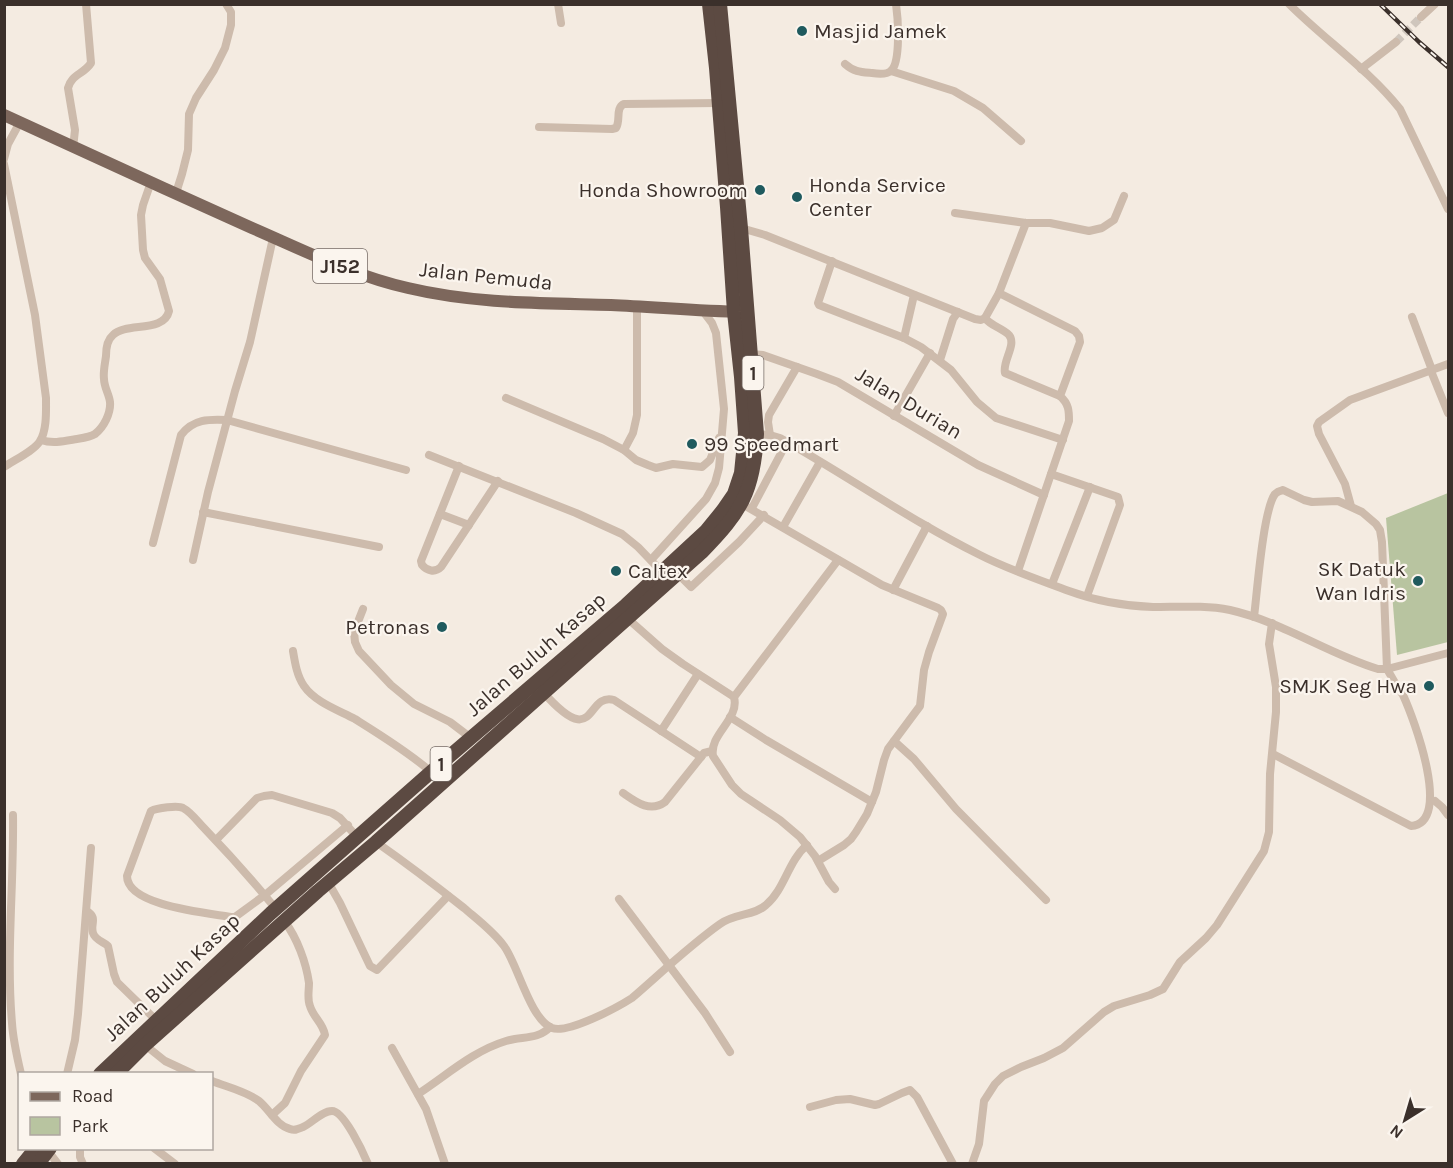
<svg xmlns="http://www.w3.org/2000/svg" width="1453" height="1168" font-family="Karla,sans-serif">
  <style>
    .green { fill: #b8c4a0 }
    .lines { fill: none; stroke-linecap: round; stroke-linejoin: round }
    .street-tunnel { stroke: #cfc6bd; stroke-width: 8; stroke-dasharray: 8 4; stroke-linecap: butt }
    .street { stroke: #cdbbac; stroke-width: 8 }
    .primary { stroke: #7d675c; stroke-width: 12 }
    .highway { stroke: #5c4a42; stroke-width: 14 }
    .rail-casing { stroke: #3b302b; stroke-width: 4.5 }
    .rail { stroke: #fbf5ee; stroke-width: 2; stroke-dasharray: 7; stroke-linecap: butt }
    .poi-dot { fill: #1f5a5e; stroke: #fbf5ee; stroke-width: 2 }
    .labels { text-anchor: middle; stroke-width: 4.5; stroke-linejoin: round; paint-order: stroke }
    .shield { fill: #fbf5ee; stroke: #756b66; stroke-width: 1.5 }
    .shield-label { font-size: 20px; font-weight: bold; fill: #3b302b }
    .poi-label { font-size: 21px; fill: #3b302b; stroke: #fbf5ee; text-anchor: start }
    .street-label { font-size: 21px; fill: #3b302b; stroke: #fbf5ee }
  </style>
  <rect width="100%" height="100%" fill="#f4ebe1"/>
  <polygon class="green" points="1448,493 1448,642 1397,655 1386,518"/>
  <g class="lines">
    <polyline class="street-tunnel" points="1396,42 1421,17"/>
    <g class="street">
      <polyline points="558,4 561,23"/>
      <path d="M1289,4c36,36 79,65 111,105l48,100"/>
      <polyline points="1421,17 1435,4"/>
      <path d="M845,64c9,8 16,8 27,9 6,1 14,2 19,-2 10,-9 7,-53 5,-67"/>
      <polyline points="1361,69 1396,42"/>
      <polyline points="891,71 954,91 983,108 1021,141"/>
      <path d="M539,127l73,2 4,-1c5,-8 -1,-20 8,-24l94,-1"/>
      <path d="M73,148l2,-18 -7,-42c3,-13 16,-14 23,-25l-5,-59"/>
      <polyline points="4,159 8,144 20,122"/>
      <path d="M4,164l31,151 11,83c0,13 1,32 -6,43 -6,10 -26,19 -36,26"/>
      <polyline points="176,193 182,174 188,150 189,114 196,98 214,70 225,48 231,25 231,12 226,4"/>
      <polyline points="955,213 1026,223 1050,223 1089,231 1102,228 1114,220 1124,196"/>
      <polyline points="741,228 765,235 975,319 981,320 985,318 999,293 1026,223"/>
      <polyline points="832,261 818,303 819,305 904,338 921,347 951,370 977,402 996,418 1063,440"/>
      <path d="M999,293l76,38 4,5 1,6 -20,54c9,8 9,15 9,25l-51,150"/>
      <polyline points="1412,317 1432,370"/>
      <path d="M985,318c6,8 17,10 24,17 8,10 -7,26 -4,38l55,23"/>
      <polyline points="904,338 914,295"/>
      <polyline points="751,354 763,355 817,374 838,382 978,465 1044,495"/>
      <polyline points="940,360 953,319 958,312"/>
      <polyline points="1431,371 1448,413"/>
      <polyline points="506,398 603,439 624,450 636,460 648,465 656,468 673,464 702,467 710,460 719,438"/>
      <polyline points="894,416 930,353"/>
      <path d="M755,434l15,1 10,3c68,38 131,83 200,117 27,14 60,25 89,36 27,10 55,15 84,16 26,0 52,-2 77,3 53,12 98,44 148,59h9l61,-16"/>
      <polyline points="770,435 768,422 769,415 797,367"/>
      <path d="M41,440c12,4 24,1 36,-1 6,-1 13,-2 18,-5 9,-7 16,-21 15,-32 -1,-8 -6,-15 -6,-23 -1,-7 1,-15 2,-23 0,-7 1,-16 7,-21 13,-13 51,-2 56,-24l-9,-32 -15,-21 -2,-8 -2,-35 2,-10 8,-23"/>
      <polyline points="624,450 633,433 637,415 637,306"/>
      <polyline points="429,455 576,513 622,534 638,547 662,572"/>
      <path d="M459,466l-38,95 1,4c5,6 13,8 19,2l57,-86"/>
      <polyline points="1051,474 1118,497 1120,505 1087,596"/>
      <polyline points="742,504 882,585 938,608 941,610 943,614 929,652 924,670 920,706 888,749 884,760 876,792 867,814 856,832 851,839 844,845 818,861"/>
      <polyline points="1351,506 1345,484 1319,434 1317,426 1319,422 1350,400 1448,364"/>
      <polyline points="752,508 787,442"/>
      <polyline points="203,512 379,547"/>
      <polyline points="440,514 469,525"/>
      <polyline points="783,527 820,462"/>
      <path d="M153,543l28,-108c12,-16 28,-16 46,-15l179,50"/>
      <polyline points="193,560 208,492 235,391 250,342 273,238"/>
      <polyline points="651,560 706,499 715,483 719,468 724,409 716,333 712,323 702,310"/>
      <polyline points="677,573 691,587 739,542 764,515"/>
      <polyline points="1052,584 1090,487"/>
      <polyline points="893,590 927,526"/>
      <polyline points="363,609 354,632 355,642 359,651 391,685 414,704 450,722 471,738"/>
      <path d="M1254,617c3,-23 9,-107 21,-123 3,-3 4,-3 8,-4l21,10 8,2 26,-1 24,11 14,12 4,6 2,12 5,127 11,19 5,7c11,24 50,128 8,131l-138,-72"/>
      <polyline points="627,618 662,649 683,664 734,697"/>
      <path d="M293,651c2,12 4,25 11,35 11,16 34,24 51,33 24,15 55,34 76,53"/>
      <path d="M543,692c54,61 42,0 71,8l87,57"/>
      <polyline points="730,717 766,740 872,802"/>
      <polyline points="661,731 698,674"/>
      <polyline points="894,741 914,759 956,809 1046,900"/>
      <path d="M623,793c13,9 27,20 42,9l36,-45 3,-4 8,-2"/>
      <polyline points="1435,801 1442,807 1448,815"/>
      <path d="M13,815c1,70 -7,139 -1,208 1,17 5,34 9,51"/>
      <polyline points="216,840 257,798 264,796 272,795 332,813 340,818 358,838"/>
      <path d="M376,842c30,21 59,43 88,66 14,12 29,23 40,38 14,19 26,73 48,82 16,6 66,-21 80,-30 29,-25 57,-52 88,-74 15,-11 34,-8 46,-19 19,-16 22,-44 41,-60"/>
      <polyline points="328,882 340,903 370,966 377,970 448,896"/>
      <path d="M835,889l-6,-7 -14,-26 -15,-19 -20,-17 -39,-26 -9,-9 -19,-29c-4,-22 27,-37 21,-59l104,-137"/>
      <polyline points="619,899 705,1013 730,1052"/>
      <path d="M276,909c-23,-28 -47,-55 -72,-81 -6,-6 -13,-16 -21,-20 -5,-3 -26,0 -32,3l-24,65c0,30 81,37 104,41h4l30,-22 83,-70"/>
      <path d="M87,911c11,7 3,13 6,22 2,7 11,9 15,13l6,28 3,8 39,38"/>
      <polyline points="145,1045 165,1061 193,1074"/>
      <polyline points="392,1048 426,1109 445,1164"/>
      <polyline points="67,1074 75,1040 78,1014 91,848"/>
      <path d="M212,1081c15,6 34,10 47,20 10,8 18,25 31,28 5,2 8,0 13,-2 9,-4 19,-16 29,-16 12,0 31,41 36,53"/>
      <path d="M418,1094c29,-19 55,-43 88,-53 16,-5 32,-1 44,-14"/>
      <polyline points="810,1107 836,1100 850,1099 875,1105 879,1104 902,1093 910,1090 917,1097 953,1164"/>
      <path d="M272,1115l13,-12 16,-32 24,-36c-2,-12 -12,-18 -15,-29 -3,-7 -1,-15 -1,-23 -3,-21 -12,-45 -24,-61"/>
      <polyline points="80,1148 80,1157 83,1164"/>
      <polyline points="154,1148 175,1164"/>
      <polyline points="48,1151 58,1164"/>
      <polyline points="972,1164 979,1144 984,1101 995,1084 1003,1076 1021,1067 1044,1058 1063,1048 1104,1012 1114,1006 1150,995 1163,989 1180,962 1206,938 1217,925 1264,851 1269,832 1270,774 1276,712 1276,687 1269,644 1272,623"/>
    </g>
    <path class="primary" d="M4,115c83,38 165,76 248,113 51,22 102,48 156,60 67,16 136,15 203,17 44,2 88,6 132,7"/>
    <g class="highway">
      <polyline points="100,1074 271,913 431,772 626,605 706,531 723,510 734,494 741,473 745,433 741,377 734,312 727,207 716,68 709,4"/>
      <path d="M116,1074l29,-29 173,-154 58,-49 326,-290c39,-40 52,-60 55,-118l-16,-206 -21,-224"/>
      <polyline points="23,1164 36,1148"/>
      <polyline points="38,1164 50,1148"/>
    </g>
    <g class="rail-casing">
      <polyline id="rail" points="1380,4 1419,42 1448,67"/>
    </g>
    <use href="#rail" class="rail"/>
  </g>
  <g class="poi-dot">
    <circle cx="802" cy="31" r="6"/>
    <circle cx="760" cy="190" r="6"/>
    <circle cx="797" cy="197" r="6"/>
    <circle cx="692" cy="444" r="6"/>
    <circle cx="616" cy="571" r="6"/>
    <circle cx="1418" cy="581" r="6"/>
    <circle cx="442" cy="627" r="6"/>
    <circle cx="1429" cy="686" r="6"/>
  </g>
  <g class="labels">
    <g class="shield">
      <rect x="313" y="249" width="54" height="34" rx="4.5"/>
      <rect x="742.5" y="356" width="21" height="34" rx="4.5"/>
      <rect x="430.5" y="747" width="21" height="34" rx="4.5"/>
    </g>
    <g class="shield-label">
      <text x="340" y="273">J152</text>
      <text x="753" y="380">1</text>
      <text x="441" y="771">1</text>
    </g>
    <g class="poi-label">
      <text x="814" y="38">Masjid Jamek</text>
      <text x="809" y="192">Honda Service<tspan x="809" dy="24">Center</tspan></text>
      <text x="748" y="197" text-anchor="end">Honda Showroom</text>
      <text x="704" y="451">99 Speedmart</text>
      <text x="1406" y="576" text-anchor="end">SK Datuk<tspan x="1406" dy="24">Wan Idris</tspan></text>
      <text x="628" y="578">Caltex</text>
      <text x="430" y="634" text-anchor="end">Petronas</text>
      <text x="1417" y="693" text-anchor="end">SMJK Seg Hwa</text>
    </g>
    <g class="street-label">
      <text transform="translate(486 276) rotate(6)" y="7">Jalan Pemuda</text>
      <text transform="translate(909 403) rotate(31)" y="7">Jalan Durian</text>
      <text transform="translate(536 654) rotate(-41)" y="7">Jalan Buluh Kasap</text>
      <text transform="translate(172 977) rotate(-43)" y="7">Jalan Buluh Kasap</text>
    </g>
  </g>
  <rect width="1453" height="1168" fill="none" stroke="#3b302b" stroke-width="12"/>
  <rect x="18" y="1072" width="195" height="78" fill="#fbf5ee" stroke="#aea6a0" stroke-width="1.5"/>
  <rect x="30" y="1092" width="30" height="9" fill="#7d675c" stroke="#aea6a0" stroke-width="1.5"/>
  <text x="72" y="1102" font-size="18" fill="#3b302b">Road</text>
  <rect x="30" y="1117" width="30" height="18" fill="#b8c4a0" stroke="#aea6a0" stroke-width="1.5"/>
  <text x="72" y="1132" font-size="18" fill="#3b302b">Park</text>
  <g transform="translate(1405 1120) rotate(217)" stroke="#fbf5ee" stroke-width="4.5" paint-order="stroke">
  <path d="M0-4.5L10 22L0 15L-10 22Z" fill="#3b302b"/>
  <text y="-9" font-size="16" font-weight="bold" text-anchor="middle" fill="#3b302b">N</text>
  </g>
</svg>
